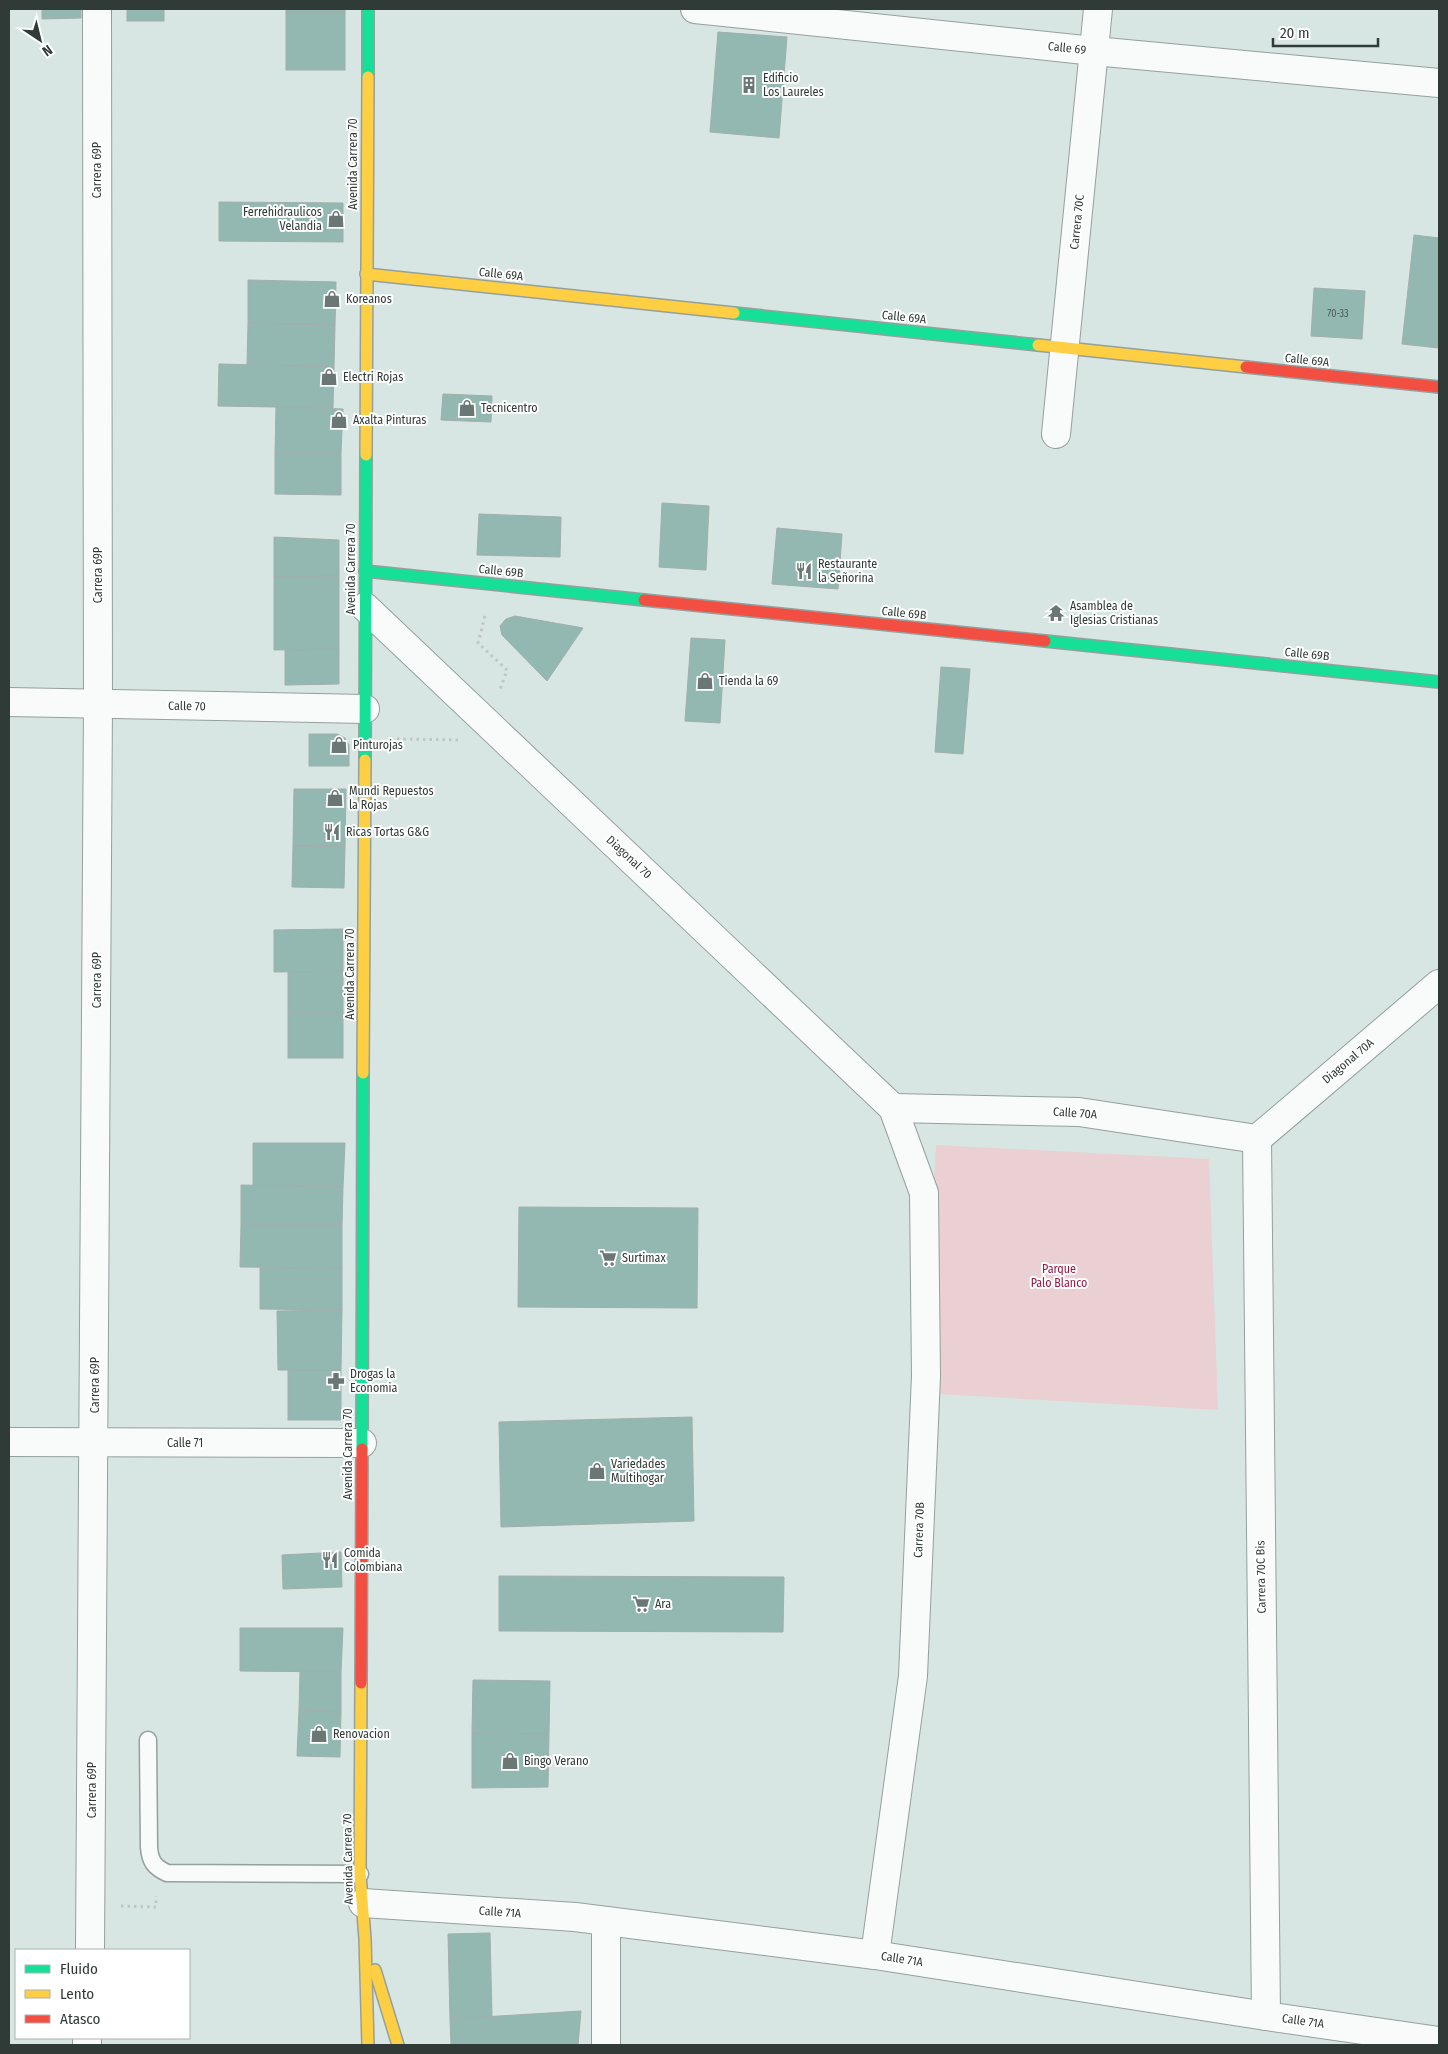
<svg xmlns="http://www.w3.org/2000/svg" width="1448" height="2054" font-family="'Fira Sans Condensed',sans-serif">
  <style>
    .green { fill: #eacfd3 }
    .building { fill: #93b8b2; stroke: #a2aeab }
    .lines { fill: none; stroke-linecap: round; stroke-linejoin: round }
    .lane-casing { stroke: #94a09d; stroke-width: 19 }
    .street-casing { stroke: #94a09d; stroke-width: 30 }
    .fast-casing { stroke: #94a09d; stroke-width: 14 }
    .slow-casing { stroke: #94a09d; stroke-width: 14 }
    .jam-casing { stroke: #94a09d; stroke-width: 14 }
    .path { stroke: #c0c6c5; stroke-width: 3; stroke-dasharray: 2.5 4; stroke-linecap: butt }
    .lane { stroke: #f9fbfb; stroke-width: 16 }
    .street { stroke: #f9fbfb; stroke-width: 28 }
    .fast { stroke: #16e098; stroke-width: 11 }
    .slow { stroke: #ffcf43; stroke-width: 11 }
    .jam { stroke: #f24e42; stroke-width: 11 }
    .labels { text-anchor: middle; stroke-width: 4; stroke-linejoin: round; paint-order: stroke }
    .number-label { font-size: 10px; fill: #495a56 }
    .street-label { font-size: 12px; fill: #303b38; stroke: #fff }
    .poi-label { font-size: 12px; fill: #303b38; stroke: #fff; text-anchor: start }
    .park-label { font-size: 12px; fill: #951c45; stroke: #fff }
  </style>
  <rect width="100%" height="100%" fill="#d7e6e2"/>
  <polygon class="green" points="936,1145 1209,1159 1218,1410 922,1393"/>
  <g class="building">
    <polygon points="42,9 81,9 81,18 42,19"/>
    <rect x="127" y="9" width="37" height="12"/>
    <rect x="286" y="9" width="34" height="4"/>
    <rect x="320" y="9" width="25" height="4"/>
    <rect x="286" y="13" width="59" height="57"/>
    <polygon points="718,32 787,37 779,138 710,132"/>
    <polygon points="219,202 343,203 343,242 219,241"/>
    <polygon points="1414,235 1439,238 1439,348 1402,344"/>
    <polygon points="248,280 336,282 335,325 248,323"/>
    <polygon points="1314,288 1365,291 1362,339 1311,336"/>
    <polygon points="248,323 335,325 334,367 247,365"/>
    <polygon points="219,364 334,367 333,408 218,406"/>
    <polygon points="443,394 492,396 491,422 441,420"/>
    <polygon points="276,407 343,409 341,453 275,453"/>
    <polygon points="275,453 341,453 341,495 275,494"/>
    <polygon points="662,503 709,506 706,570 659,567"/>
    <polygon points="479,514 561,517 560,557 477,555"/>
    <polygon points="777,528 842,534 838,589 772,584"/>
    <polygon points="274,537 339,540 339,576 274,577"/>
    <polygon points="339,576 339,649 274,650 274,577"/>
    <polygon points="515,616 583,628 547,681 502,635 500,626 506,619"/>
    <polygon points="691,638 725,640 720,723 685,721"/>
    <polygon points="339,649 339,684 285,685 285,650"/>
    <polygon points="941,667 970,669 963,754 935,752"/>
    <polygon points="309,734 337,734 345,738 349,745 349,766 309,766"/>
    <polygon points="294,789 346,789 345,847 293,846"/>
    <polygon points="293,846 345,847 344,888 292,887"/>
    <polygon points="343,929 343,971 274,972 274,930"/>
    <polygon points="343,971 343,1013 288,1013 288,972"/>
    <rect x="288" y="1013" width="55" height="45"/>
    <polygon points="253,1143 345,1143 343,1187 253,1186"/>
    <polygon points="241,1185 343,1187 342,1225 241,1225"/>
    <polygon points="519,1207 698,1208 697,1308 518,1307"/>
    <polygon points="241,1225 342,1225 342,1268 240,1267"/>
    <polygon points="260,1268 342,1268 342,1310 260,1309"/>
    <polygon points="342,1310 341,1370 278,1370 277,1311"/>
    <rect x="288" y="1370" width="53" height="50"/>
    <polygon points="692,1417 694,1521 501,1527 499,1422"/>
    <polygon points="341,1552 342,1587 283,1589 282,1555"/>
    <polygon points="499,1576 784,1577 783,1632 499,1631"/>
    <polygon points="240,1628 343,1628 341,1672 240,1671"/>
    <polygon points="300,1671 341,1672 341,1712 299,1710"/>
    <polygon points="473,1680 550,1681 549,1734 472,1733"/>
    <polygon points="299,1710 341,1712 340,1757 297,1756"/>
    <polygon points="472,1733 549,1734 548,1787 472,1788"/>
    <polygon points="490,1933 492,2017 450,2019 448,1934"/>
    <polygon points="581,2011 578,2045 451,2045 450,2019"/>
  </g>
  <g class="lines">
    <g class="lane-casing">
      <path id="lane" d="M148,1740l1,107c1,14 5,20 18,26l193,1"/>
    </g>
    <g class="street-casing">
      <g id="street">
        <polyline points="695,9 1094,51 1439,83"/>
        <polyline points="1056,434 1098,9"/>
        <polyline points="365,607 893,1108 924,1193 926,1376 913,1676 875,1955"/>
        <polyline points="9,702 365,709"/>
        <polyline points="893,1108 1079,1112 1257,1139"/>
        <polyline points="1257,1139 1266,2016"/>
        <polyline points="1257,1139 1439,984"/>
        <polyline points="9,1442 362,1443"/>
        <polyline points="363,1903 575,1917 875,1955 1266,2016 1439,2041"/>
        <polyline points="606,1921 606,2045"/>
        <polyline points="90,1950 98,704 97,9"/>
        <polyline points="87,2045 87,2038"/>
      </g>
    </g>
    <g class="fast-casing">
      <g id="fast">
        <polyline points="368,77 368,9"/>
        <polyline points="734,313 1038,345"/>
        <polyline points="365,571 644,600"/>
        <polyline points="1045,641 1439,682"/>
        <polyline points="365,760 366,455"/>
        <polyline points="362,1449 363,1073"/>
      </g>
    </g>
    <g class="slow-casing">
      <g id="slow">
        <polyline points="366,274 734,313"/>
        <polyline points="1038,345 1246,367"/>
        <polyline points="366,455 368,77"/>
        <polyline points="363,1073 365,760"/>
        <polyline points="361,1683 360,1874 365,1939 368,2045"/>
        <polyline points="375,1970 398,2045"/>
      </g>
    </g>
    <g class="jam-casing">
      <g id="jam">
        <polyline points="1246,367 1439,387"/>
        <polyline points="644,600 1045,641"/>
        <polyline points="361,1683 362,1449"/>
      </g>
    </g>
    <g class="path">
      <polyline points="485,616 478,643 507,670 500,690"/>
      <polyline points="397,739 458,740"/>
      <polyline points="121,1906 156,1907 156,1896"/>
    </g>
    <use href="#lane" class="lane"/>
    <use href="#street" class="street"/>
    <use href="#fast" class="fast"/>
    <use href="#slow" class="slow"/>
    <use href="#jam" class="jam"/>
  </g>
  <defs>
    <g id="building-bare" transform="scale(1.35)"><path d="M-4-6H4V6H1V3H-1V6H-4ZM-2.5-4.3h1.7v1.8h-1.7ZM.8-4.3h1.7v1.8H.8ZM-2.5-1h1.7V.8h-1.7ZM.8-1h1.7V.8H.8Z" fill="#6a7774" stroke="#fff" stroke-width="2.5" paint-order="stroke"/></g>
    <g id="shop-bare" transform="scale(1.35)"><path d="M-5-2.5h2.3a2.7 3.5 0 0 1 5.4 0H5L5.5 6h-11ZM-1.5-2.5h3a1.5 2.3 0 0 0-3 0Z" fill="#6a7774" stroke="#fff" stroke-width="2.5" paint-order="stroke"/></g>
    <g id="restaurant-bare" transform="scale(1.35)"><path d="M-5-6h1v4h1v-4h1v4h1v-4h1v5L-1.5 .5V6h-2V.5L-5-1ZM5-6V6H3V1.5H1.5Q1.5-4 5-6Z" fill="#6a7774" stroke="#fff" stroke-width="2.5" paint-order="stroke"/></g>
    <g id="temple-bare" transform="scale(1.35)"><path d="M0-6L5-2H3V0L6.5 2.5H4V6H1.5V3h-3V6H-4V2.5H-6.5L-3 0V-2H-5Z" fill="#6a7774" stroke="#fff" stroke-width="2.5" paint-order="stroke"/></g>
    <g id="supermarket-bare" transform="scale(1.35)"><path d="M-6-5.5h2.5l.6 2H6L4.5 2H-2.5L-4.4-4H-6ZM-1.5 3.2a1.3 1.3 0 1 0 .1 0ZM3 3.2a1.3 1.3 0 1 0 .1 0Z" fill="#6a7774" stroke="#fff" stroke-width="2.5" paint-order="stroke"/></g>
    <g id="pharmacy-bare" transform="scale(1.35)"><path d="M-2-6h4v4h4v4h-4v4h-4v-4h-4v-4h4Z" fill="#6a7774" stroke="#fff" stroke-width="2.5" paint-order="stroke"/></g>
  </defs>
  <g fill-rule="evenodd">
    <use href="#building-bare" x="749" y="85"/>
    <use href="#shop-bare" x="336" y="219"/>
    <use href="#shop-bare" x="332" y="299"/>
    <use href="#shop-bare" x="329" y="377"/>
    <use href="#shop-bare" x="467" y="408"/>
    <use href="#shop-bare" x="339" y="420"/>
    <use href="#restaurant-bare" x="804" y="571"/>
    <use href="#temple-bare" x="1056" y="613"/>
    <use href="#shop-bare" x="705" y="681"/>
    <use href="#shop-bare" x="339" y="745"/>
    <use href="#shop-bare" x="335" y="798"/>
    <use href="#restaurant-bare" x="332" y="832"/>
    <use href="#supermarket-bare" x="608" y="1258"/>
    <use href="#pharmacy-bare" x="336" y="1381"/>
    <use href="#shop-bare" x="597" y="1471"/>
    <use href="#restaurant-bare" x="330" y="1560"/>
    <use href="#supermarket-bare" x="641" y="1604"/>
    <use href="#shop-bare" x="319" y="1734"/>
    <use href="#shop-bare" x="510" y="1761"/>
  </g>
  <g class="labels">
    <g class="number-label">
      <text x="1338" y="317">70-33</text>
    </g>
    <g class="street-label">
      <text transform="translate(1067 48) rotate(6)" y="4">Calle 69</text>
      <text transform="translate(353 164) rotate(-90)" y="4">Avenida Carrera 70</text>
      <text transform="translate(97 170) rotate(-90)" y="4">Carrera 69P</text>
      <text transform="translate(1077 222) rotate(-84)" y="4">Carrera 70C</text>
      <text transform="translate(501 274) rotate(6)" y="4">Calle 69A</text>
      <text transform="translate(904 317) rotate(6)" y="4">Calle 69A</text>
      <text transform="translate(1307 360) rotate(6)" y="4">Calle 69A</text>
      <text transform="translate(351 569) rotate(-90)" y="4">Avenida Carrera 70</text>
      <text transform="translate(501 571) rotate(6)" y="4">Calle 69B</text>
      <text transform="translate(98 575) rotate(-90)" y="4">Carrera 69P</text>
      <text transform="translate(904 613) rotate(6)" y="4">Calle 69B</text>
      <text transform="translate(1307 654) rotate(6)" y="4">Calle 69B</text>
      <text transform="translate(187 706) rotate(1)" y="4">Calle 70</text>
      <text transform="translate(629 857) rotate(43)" y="4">Diagonal 70</text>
      <text transform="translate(350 974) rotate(-90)" y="4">Avenida Carrera 70</text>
      <text transform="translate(97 980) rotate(-90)" y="4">Carrera 69P</text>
      <text transform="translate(1348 1061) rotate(-40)" y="4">Diagonal 70A</text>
      <text transform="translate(1075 1113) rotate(4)" y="4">Calle 70A</text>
      <text transform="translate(95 1385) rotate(-90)" y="4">Carrera 69P</text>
      <text x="185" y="1447">Calle 71</text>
      <text transform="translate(348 1454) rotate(-90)" y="4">Avenida Carrera 70</text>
      <text transform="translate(919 1530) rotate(-88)" y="4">Carrera 70B</text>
      <text transform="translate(1261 1577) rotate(-91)" y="4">Carrera 70C Bis</text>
      <text transform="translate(92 1790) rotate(-90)" y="4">Carrera 69P</text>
      <text transform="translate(348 1859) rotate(-91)" y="4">Avenida Carrera 70</text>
      <text transform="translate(500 1912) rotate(4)" y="4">Calle 71A</text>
      <text transform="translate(902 1959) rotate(9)" y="4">Calle 71A</text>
      <text transform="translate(1303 2021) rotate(8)" y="4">Calle 71A</text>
    </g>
    <g class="poi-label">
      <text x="763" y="82">Edificio<tspan x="763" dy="14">Los Laureles</tspan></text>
      <text x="322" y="216" text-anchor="end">Ferrehidraulicos<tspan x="322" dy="14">Velandia</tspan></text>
      <text x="346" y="303">Koreanos</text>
      <text x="343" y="381">Electri Rojas</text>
      <text x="481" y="412">Tecnicentro</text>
      <text x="353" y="424">Axalta Pinturas</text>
      <text x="818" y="568">Restaurante<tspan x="818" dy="14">la Señorina</tspan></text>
      <text x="1070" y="610">Asamblea de<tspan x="1070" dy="14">Iglesias Cristianas</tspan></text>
      <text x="719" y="685">Tienda la 69</text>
      <text x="353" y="749">Pinturojas</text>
      <text x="349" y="795">Mundi Repuestos<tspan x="349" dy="14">la Rojas</tspan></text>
      <text x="346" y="836">Ricas Tortas G&amp;G</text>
      <text x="622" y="1262">Surtimax</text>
      <text x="350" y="1378">Drogas la<tspan x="350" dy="14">Economia</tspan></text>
      <text x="611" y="1468">Variedades<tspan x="611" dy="14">Multihogar</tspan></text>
      <text x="344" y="1557">Comida<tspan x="344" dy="14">Colombiana</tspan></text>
      <text x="655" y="1608">Ara</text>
      <text x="333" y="1738">Renovacion</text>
      <text x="524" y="1765">Bingo Verano</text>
    </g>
    <g class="park-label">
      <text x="1059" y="1273">Parque<tspan x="1059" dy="14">Palo Blanco</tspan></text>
    </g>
  </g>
  <rect width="1448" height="2054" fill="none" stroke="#303b38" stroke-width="20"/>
  <rect x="15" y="1949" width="175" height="90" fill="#ffffff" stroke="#acb1af"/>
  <rect x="25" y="1965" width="25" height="8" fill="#16e098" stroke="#acb1af"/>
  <text x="60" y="1974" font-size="15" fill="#303b38">Fluido</text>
  <rect x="25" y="1990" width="25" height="8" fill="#ffcf43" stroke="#acb1af"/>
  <text x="60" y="1999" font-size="15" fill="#303b38">Lento</text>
  <rect x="25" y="2015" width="25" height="8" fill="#f24e42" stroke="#acb1af"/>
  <text x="60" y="2024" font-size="15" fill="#303b38">Atasco</text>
  <g transform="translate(40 40) rotate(145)" stroke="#ffffff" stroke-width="4" paint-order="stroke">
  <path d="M0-4L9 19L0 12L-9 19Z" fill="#303b38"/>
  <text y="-8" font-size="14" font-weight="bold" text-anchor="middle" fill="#303b38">N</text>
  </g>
  <path d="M1273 38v8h105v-8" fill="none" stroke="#303b38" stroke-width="2.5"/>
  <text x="1280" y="38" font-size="15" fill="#303b38" stroke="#ffffff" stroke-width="4" paint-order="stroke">20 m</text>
</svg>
